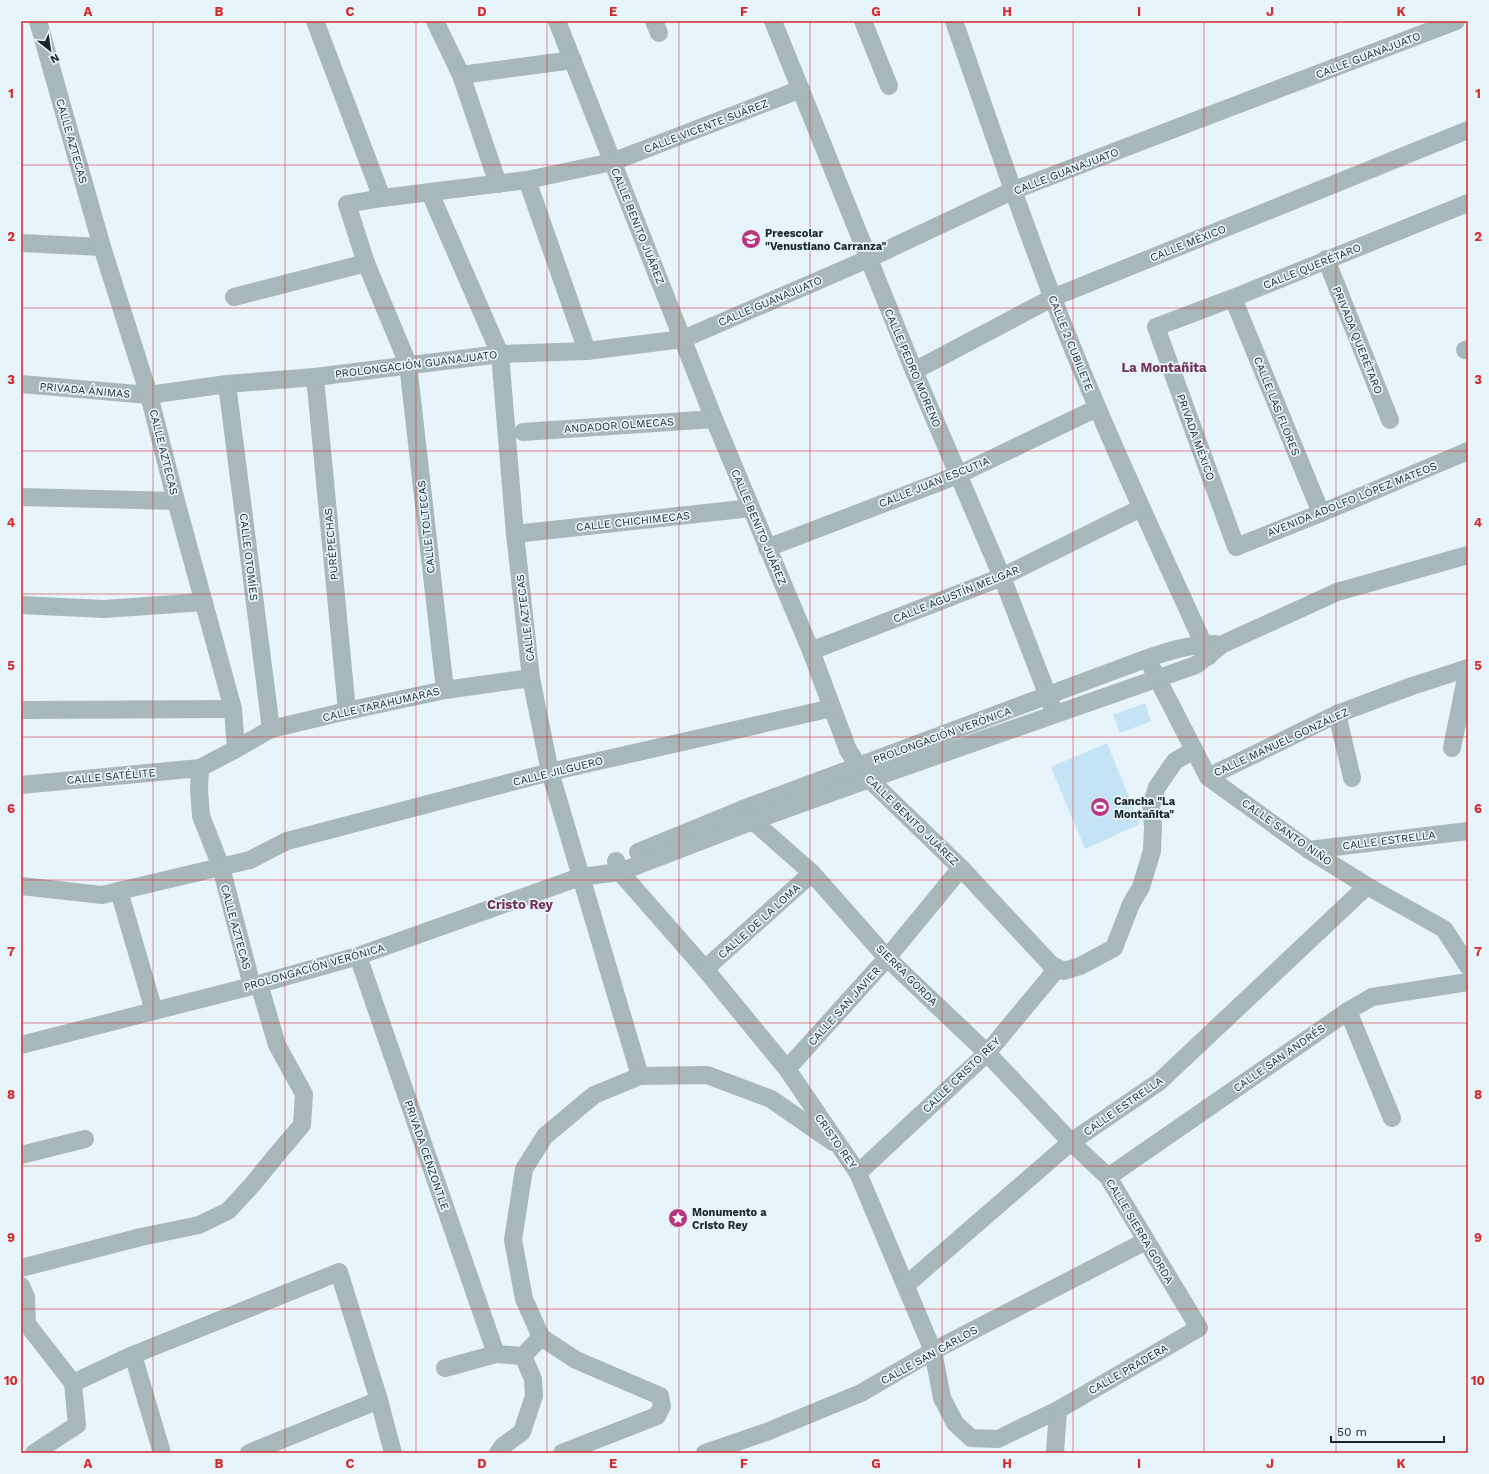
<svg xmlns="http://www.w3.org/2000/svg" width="1489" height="1474" font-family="'Work Sans',sans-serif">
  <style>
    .grass { fill: #c4e4f5 }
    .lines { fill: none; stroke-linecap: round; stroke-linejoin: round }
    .minor { stroke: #a6b8ba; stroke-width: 18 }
    .grid { fill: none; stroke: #d62828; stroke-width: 1; stroke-opacity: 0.55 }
    .labels { text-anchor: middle; stroke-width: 3.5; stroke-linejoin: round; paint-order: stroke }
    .street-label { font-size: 11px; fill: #18252c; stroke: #e7f4fc }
    .poi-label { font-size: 11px; font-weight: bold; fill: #18252c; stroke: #e7f4fc; text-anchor: start }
    .quarter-label { font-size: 13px; font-weight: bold; fill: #733356; stroke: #e7f4fc }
    .neatline { fill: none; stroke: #d62828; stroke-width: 1.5 }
    .grid-label { font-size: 13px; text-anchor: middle; font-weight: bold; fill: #d62828 }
  </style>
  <rect width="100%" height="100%" fill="#e7f4fc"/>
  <g class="grass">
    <polygon points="1145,703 1151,721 1120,733 1113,715"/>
    <polygon points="1107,743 1140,824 1085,849 1051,767"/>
  </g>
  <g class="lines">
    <g class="minor">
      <polyline points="315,21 382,198"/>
      <polyline points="435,21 461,75 498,184"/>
      <polyline points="557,21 714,419 811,651 848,750 859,767 869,779 961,868 1056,970 987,1053 858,1173"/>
      <polyline points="654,21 659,33"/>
      <polyline points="773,21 914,371 1002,577 1055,714"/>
      <polyline points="863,21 889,86"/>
      <path d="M954,21c32,92 63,184 98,275 47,123 103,241 157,360"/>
      <polyline points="461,75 573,60"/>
      <polyline points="527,180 587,351"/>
      <polyline points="430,193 500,354 515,534 531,678 550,772 640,1076"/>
      <polyline points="1468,203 1233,298 1156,327 1236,547 1321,513 1468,451"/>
      <polyline points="21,243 102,247"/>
      <polyline points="1326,259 1390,420"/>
      <polyline points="234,297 366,263"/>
      <polyline points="1233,298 1321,513"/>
      <polyline points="1465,350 1468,349"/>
      <polyline points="914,371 1052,298 1468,130"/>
      <polyline points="315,377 347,711"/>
      <polyline points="21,384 149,395 227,384 315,377 500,354 587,351 683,339 868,259 1012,191 1456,21"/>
      <polyline points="227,384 271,729"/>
      <polyline points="523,432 714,419"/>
      <polyline points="21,497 176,501"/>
      <polyline points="515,534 751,508"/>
      <polyline points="767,548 958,475 1097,408"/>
      <polyline points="21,605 104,609 204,602"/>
      <polyline points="811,651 1002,577 1141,508"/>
      <polyline points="1152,668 1208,777 1309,850 1367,886 1444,929 1468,966"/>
      <polyline points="445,690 408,364 366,263 347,204 382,198 527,180 612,162 801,89"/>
      <polyline points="21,710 233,709"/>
      <polyline points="1337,714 1352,778"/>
      <polyline points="1452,748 1468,668"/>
      <polyline points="236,749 271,729 347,711 445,690 531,678"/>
      <polyline points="200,768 199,790 201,816 221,867 252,986"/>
      <polyline points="1208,777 1337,714 1412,686 1468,668"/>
      <polyline points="21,785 200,768 236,749 233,709 176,501 149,395 102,247 38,21"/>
      <polyline points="1309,850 1468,831"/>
      <path d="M638,852l105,-43 405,-151c24,-8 40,-13 67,-14"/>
      <polyline points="616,861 620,872 705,969 787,1069 858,1173 933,1351 942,1398 955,1423 971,1438 998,1439 1058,1410 1199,1328 1108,1177 1071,1142 987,1053 887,958 812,873 753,821 743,809"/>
      <polyline points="21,886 102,895 250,860 287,841 550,772 832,708"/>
      <polyline points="119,891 154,1011"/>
      <polyline points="358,956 496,1354"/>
      <polyline points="1050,964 1064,971 1080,966 1114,948 1131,904 1141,887 1152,851 1153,827 1151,806 1157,787 1175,761 1194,750"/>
      <polyline points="705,969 812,873"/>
      <polyline points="1348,1011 1392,1118"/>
      <polyline points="21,1045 252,986 358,956 580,877 620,872 753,821 847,787 1196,665 1223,644 1337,592 1468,555"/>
      <polyline points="787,1069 887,958 961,868"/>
      <polyline points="21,1155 85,1139"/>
      <polyline points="1108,1177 1348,1011 1372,997 1468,982"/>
      <polyline points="21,1268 141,1237 199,1225 228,1211 252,1185 279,1152 302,1125 304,1094 277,1045 259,984"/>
      <polyline points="906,1285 1071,1142 1159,1082 1367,886"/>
      <polyline points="21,1286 26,1297 27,1324 73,1383 77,1425 34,1453"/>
      <polyline points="541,1337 524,1299 513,1240 524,1169 545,1136 594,1095 640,1076 707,1075 771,1099 833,1142"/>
      <polyline points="133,1355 162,1453"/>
      <polyline points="523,1356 541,1337 576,1360 660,1396 662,1406 657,1416 562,1453"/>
      <polyline points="445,1368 496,1354 523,1356 533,1379 534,1396 522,1432 503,1446 498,1453"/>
      <polyline points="73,1383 133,1355 339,1272 379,1400 393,1453"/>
      <polyline points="249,1453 379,1400"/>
      <polyline points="705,1453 769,1431 861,1393 933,1351 1146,1241"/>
      <polyline points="1055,1453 1058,1410"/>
    </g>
  </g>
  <path class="grid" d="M153,21v1432M285,21v1432M416,21v1432M547,21v1432M679,21v1432M810,21v1432M942,21v1432M1073,21v1432M1204,21v1432M1336,21v1432M21,165h1447M21,308h1447M21,451h1447M21,594h1447M21,737h1447M21,880h1447M21,1023h1447M21,1166h1447M21,1309h1447"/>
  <defs>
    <g id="school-disc" transform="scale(1)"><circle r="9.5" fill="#b63682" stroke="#e7f4fc"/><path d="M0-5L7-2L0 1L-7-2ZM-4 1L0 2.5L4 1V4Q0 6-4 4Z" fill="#fff"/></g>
    <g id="stadium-disc" transform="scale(1)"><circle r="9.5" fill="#b63682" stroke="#e7f4fc"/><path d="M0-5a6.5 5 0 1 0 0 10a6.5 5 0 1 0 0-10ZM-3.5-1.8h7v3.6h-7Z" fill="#fff"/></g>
    <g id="sight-disc" transform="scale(1)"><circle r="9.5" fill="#b63682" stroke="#e7f4fc"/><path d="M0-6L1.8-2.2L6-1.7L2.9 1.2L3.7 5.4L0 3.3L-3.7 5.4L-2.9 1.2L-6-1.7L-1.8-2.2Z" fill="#fff"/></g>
  </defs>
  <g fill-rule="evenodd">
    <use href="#school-disc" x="751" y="239"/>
    <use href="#stadium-disc" x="1100" y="807"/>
    <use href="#sight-disc" x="678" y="1218"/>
  </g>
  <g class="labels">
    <g class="street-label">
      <text transform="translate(1368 55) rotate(-21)" y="4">CALLE GUANAJUATO</text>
      <text transform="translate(706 126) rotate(-21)" y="4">CALLE VICENTE SUÁREZ</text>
      <text transform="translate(72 141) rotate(74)" y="4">CALLE AZTECAS</text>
      <text transform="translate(1066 171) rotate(-21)" y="4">CALLE GUANAJUATO</text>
      <text transform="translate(638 226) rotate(68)" y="4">CALLE BENITO JUÁREZ</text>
      <text transform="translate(1188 243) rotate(-22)" y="4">CALLE MÉXICO</text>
      <text transform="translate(1312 266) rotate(-22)" y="4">CALLE QUERÉTARO</text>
      <text transform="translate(770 301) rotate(-23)" y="4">CALLE GUANAJUATO</text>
      <text transform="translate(1358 340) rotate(68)" y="4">PRIVADA QUERÉTARO</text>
      <text transform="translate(1071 343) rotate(68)" y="4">CALLE 2 CUBILETE</text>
      <text transform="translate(416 364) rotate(-7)" y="4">PROLONGACIÓN GUANAJUATO</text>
      <text transform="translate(913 368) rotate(67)" y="4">CALLE PEDRO MORENO</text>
      <text transform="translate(85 390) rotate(5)" y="4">PRIVADA ÁNIMAS</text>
      <text transform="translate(1277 406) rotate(68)" y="4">CALLE LAS FLORES</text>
      <text transform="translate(619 425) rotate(-4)" y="4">ANDADOR OLMECAS</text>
      <text transform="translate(1196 437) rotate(70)" y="4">PRIVADA MÉXICO</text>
      <text transform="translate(164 452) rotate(76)" y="4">CALLE AZTECAS</text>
      <text transform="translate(934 482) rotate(-22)" y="4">CALLE JUAN ESCUTIA</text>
      <text transform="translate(1352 499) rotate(-22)" y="4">AVENIDA ADOLFO LÓPEZ MATEOS</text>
      <text transform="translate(633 521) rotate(-6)" y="4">CALLE CHICHIMECAS</text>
      <text transform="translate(426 527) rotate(-96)" y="4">CALLE TOLTECAS</text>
      <text transform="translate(759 527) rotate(67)" y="4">CALLE BENITO JUÁREZ</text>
      <text transform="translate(331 544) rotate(-95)" y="4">PURÉPECHAS</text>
      <text transform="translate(249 557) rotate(83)" y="4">CALLE OTOMÍES</text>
      <text transform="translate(956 594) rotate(-22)" y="4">CALLE AGUSTÍN MELGAR</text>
      <text transform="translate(525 618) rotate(-97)" y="4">CALLE AZTECAS</text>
      <text transform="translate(381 704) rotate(-13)" y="4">CALLE TARAHUMARAS</text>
      <text transform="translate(942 735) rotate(-20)" y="4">PROLONGACIÓN VERÓNICA</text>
      <text transform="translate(1281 742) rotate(-25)" y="4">CALLE MANUEL GONZÁLEZ</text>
      <text transform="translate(558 771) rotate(-14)" y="4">CALLE JILGUERO</text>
      <text transform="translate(111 776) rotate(-5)" y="4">CALLE SATÉLITE</text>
      <text transform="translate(912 820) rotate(44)" y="4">CALLE BENITO JUÁREZ</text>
      <text transform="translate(1287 832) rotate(35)" y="4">CALLE SANTO NIÑO</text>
      <text transform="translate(1389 840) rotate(-7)" y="4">CALLE ESTRELLA</text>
      <text transform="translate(759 921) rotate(-42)" y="4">CALLE DE LA LOMA</text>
      <text transform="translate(236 927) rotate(75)" y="4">CALLE AZTECAS</text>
      <text transform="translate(314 967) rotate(-16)" y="4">PROLONGACIÓN VERÓNICA</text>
      <text transform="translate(907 975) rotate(45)" y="4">SIERRA GORDA</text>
      <text transform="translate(844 1006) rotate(-48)" y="4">CALLE SAN JAVIER</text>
      <text transform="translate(1279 1058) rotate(-35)" y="4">CALLE SAN ANDRÉS</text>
      <text transform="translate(961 1075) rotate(-44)" y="4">CALLE CRISTO REY</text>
      <text transform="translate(1123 1106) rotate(-35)" y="4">CALLE ESTRELLA</text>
      <text transform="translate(836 1141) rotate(55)" y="4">CRISTO REY</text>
      <text transform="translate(427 1155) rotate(71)" y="4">PRIVADA CENZONTLE</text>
      <text transform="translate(1140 1231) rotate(59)" y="4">CALLE SIERRA GORDA</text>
      <text transform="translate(929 1355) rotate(-29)" y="4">CALLE SAN CARLOS</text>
      <text transform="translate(1128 1369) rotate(-30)" y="4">CALLE PRADERA</text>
    </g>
    <g class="poi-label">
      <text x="765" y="237">Preescolar<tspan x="765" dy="13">"Venustiano Carranza"</tspan></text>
      <text x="1114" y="805">Cancha "La<tspan x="1114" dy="13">Montañita"</tspan></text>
      <text x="692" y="1216">Monumento a<tspan x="692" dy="13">Cristo Rey</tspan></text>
    </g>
    <g class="quarter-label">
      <text x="1164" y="372">La Montañita</text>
      <text x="520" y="909">Cristo Rey</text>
    </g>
  </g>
  <rect width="1489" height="1474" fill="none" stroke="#e7f4fc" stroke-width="44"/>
  <g transform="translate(50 50) rotate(150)" stroke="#e7f4fc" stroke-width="3" paint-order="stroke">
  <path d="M0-3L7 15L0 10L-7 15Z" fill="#18252c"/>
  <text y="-6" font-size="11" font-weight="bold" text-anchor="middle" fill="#18252c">N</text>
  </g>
  <path d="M1331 1436v6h113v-6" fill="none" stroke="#18252c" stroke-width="2"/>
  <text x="1337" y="1436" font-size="12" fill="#18252c" stroke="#e7f4fc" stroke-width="3" paint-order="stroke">50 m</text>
  <rect x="22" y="22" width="1445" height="1430" class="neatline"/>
  <g class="grid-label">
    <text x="88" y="16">A</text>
    <text x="219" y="16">B</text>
    <text x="350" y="16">C</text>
    <text x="482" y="16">D</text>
    <text x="613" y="16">E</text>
    <text x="744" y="16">F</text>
    <text x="876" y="16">G</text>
    <text x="1007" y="16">H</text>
    <text x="1139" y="16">I</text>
    <text x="1270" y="16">J</text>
    <text x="1401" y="16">K</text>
    <text x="11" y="98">1</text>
    <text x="1478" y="98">1</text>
    <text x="11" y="241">2</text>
    <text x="1478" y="241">2</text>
    <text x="11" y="384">3</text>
    <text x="1478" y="384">3</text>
    <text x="11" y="527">4</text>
    <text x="1478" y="527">4</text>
    <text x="11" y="670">5</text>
    <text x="1478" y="670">5</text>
    <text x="11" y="813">6</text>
    <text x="1478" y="813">6</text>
    <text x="11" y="956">7</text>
    <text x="1478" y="956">7</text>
    <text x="11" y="1099">8</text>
    <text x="1478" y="1099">8</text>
    <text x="11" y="1242">9</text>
    <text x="1478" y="1242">9</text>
    <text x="11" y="1385">10</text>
    <text x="1478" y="1385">10</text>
    <text x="88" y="1468">A</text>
    <text x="219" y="1468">B</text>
    <text x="350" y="1468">C</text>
    <text x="482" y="1468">D</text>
    <text x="613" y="1468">E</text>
    <text x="744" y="1468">F</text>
    <text x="876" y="1468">G</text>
    <text x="1007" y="1468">H</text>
    <text x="1139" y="1468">I</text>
    <text x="1270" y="1468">J</text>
    <text x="1401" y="1468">K</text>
  </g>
</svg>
